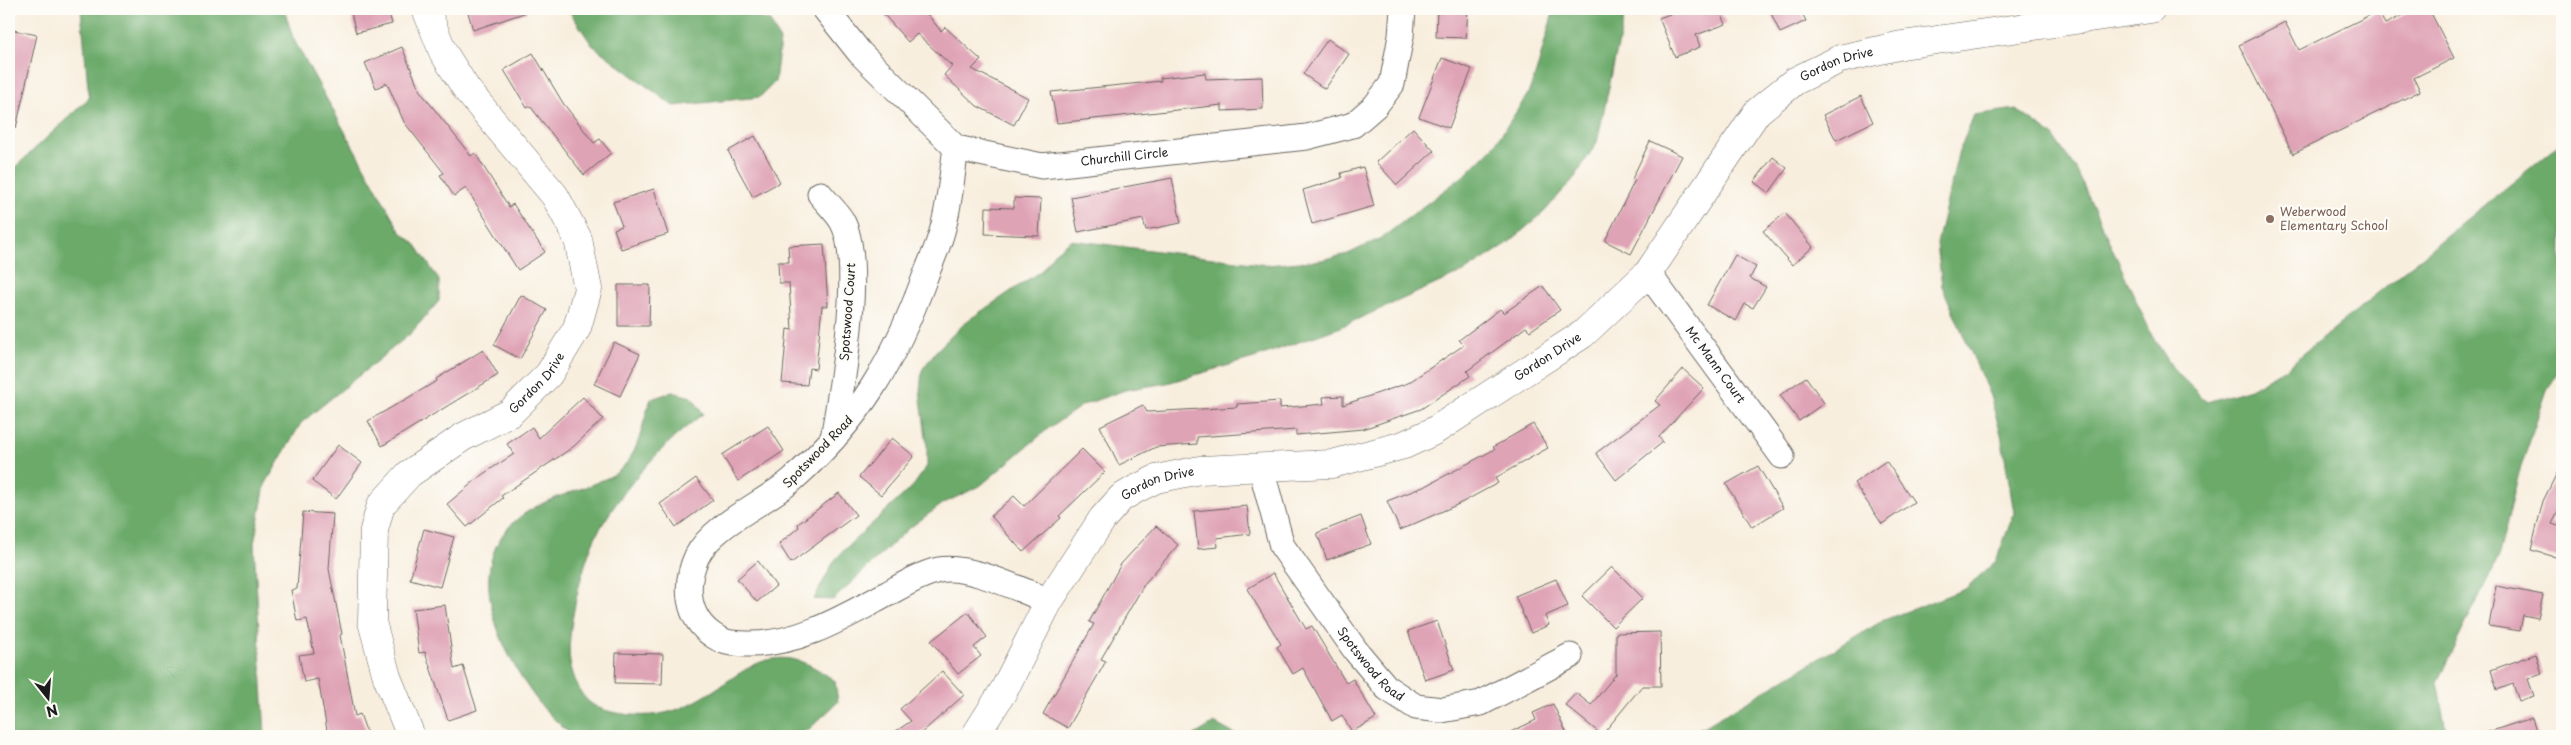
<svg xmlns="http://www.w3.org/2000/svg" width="2571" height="745" font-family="'Playpen Sans',sans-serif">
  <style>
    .forest { fill: #6caa6b; stroke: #446344 }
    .building { fill: #dfa3b6 }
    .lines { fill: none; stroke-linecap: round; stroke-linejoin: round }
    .minor-casing { stroke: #696660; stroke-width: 27 }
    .tertiary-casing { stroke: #696660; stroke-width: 29 }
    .minor { stroke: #fff; stroke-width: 25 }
    .tertiary { stroke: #fff; stroke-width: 28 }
    .education-dot { fill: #8d6e63; stroke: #fdfcf7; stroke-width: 2 }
    .labels { text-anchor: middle; stroke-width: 4.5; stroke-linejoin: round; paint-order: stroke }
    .street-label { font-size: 12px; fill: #1c1c1c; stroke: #fdfcf7 }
    .education-label { font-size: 12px; fill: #785e54; stroke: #fdfcf7; text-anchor: start }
  </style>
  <rect width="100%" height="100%" fill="#fdfcf7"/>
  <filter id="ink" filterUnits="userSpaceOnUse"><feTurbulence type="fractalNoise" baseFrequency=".02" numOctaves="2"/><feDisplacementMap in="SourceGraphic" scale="10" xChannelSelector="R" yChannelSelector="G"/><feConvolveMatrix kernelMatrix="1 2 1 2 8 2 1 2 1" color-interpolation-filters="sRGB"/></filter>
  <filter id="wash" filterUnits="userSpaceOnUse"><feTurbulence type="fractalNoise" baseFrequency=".0096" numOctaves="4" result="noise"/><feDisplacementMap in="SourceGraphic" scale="20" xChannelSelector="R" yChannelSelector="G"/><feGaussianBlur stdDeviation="1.12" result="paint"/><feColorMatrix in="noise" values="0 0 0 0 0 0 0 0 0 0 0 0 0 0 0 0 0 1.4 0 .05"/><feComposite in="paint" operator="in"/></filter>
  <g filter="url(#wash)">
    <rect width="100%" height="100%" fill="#f8eede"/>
    <g class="forest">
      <polygon points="81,9 284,9 293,38 400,231 416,245 439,280 439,301 410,334 301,423 265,485 254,544 265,736 9,736 9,173 89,98"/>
      <polygon points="568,9 725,9 770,21 780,41 775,82 760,97 673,106 592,45"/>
      <polygon points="1554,9 1626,9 1597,142 1575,177 1544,212 1507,244 1467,270 1338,328 1254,358 1167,383 1125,390 1083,405 1049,428 980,486 944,503 908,529 833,600 814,599 834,561 850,544 914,485 927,466 927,445 920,391 922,370 936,351 967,321 1042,270 1054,253 1071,240 1268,265 1321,260 1348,254 1383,237 1467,173 1493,147 1528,94 1536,73"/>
      <polygon points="2016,109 2052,135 2076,169 2152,335 2174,370 2207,402 2250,389 2285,369 2562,142 2562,365 2547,390 2519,473 2498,558 2437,682 2447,736 1682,736 1707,725 1884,620 1965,589 1996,561 2014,513 2001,434 1990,396 1942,286 1937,244 1958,154 1974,115"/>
      <path d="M672,392l20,5 11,17c-42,31 -78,72 -105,118 -14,24 -35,108 -27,135 8,28 16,41 46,46 50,9 76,-8 115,-35 13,-8 25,-17 41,-19 24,-4 44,9 62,22l3,21 -30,28 -17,6h-219c-11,-10 -23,-21 -32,-32 -43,-55 -85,-149 -10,-194 21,-13 48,-19 70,-29 7,-3 15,-6 20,-11 21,-20 21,-45 31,-71z"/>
      <polygon points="1214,723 1238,736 1193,736"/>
    </g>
    <g id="blocks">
      <g class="building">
        <polygon points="350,9 388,9 392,24 356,33"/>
        <polygon points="467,9 526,9 527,12 473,30"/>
        <polygon points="879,9 923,9 941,31 945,27 981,60 972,69 1028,98 1014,125 977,106 944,75 952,66 917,34 908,42"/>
        <polygon points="1437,9 1468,9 1466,38 1436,37"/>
        <polygon points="1683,9 1719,9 1726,24 1696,35 1700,47 1675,57 1659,18"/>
        <polygon points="1769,9 1800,9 1806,21 1780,33"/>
        <polygon points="2416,9 2429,9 2454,58 2414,78 2420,91 2293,154 2239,45 2285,22 2299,50 2378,11 2385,24"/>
        <polygon points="9,29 37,35 16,128 9,128"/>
        <polygon points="1328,39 1349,54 1325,89 1303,74"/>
        <polygon points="402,47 420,91 471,156 475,153 509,207 513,204 545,252 518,270 466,188 454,196 440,175 444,173 404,122 387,83 376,88 365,63"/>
        <polygon points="533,53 563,103 594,143 600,139 611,153 584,175 530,106 527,108 504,70"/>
        <polygon points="1442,58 1472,69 1449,128 1419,117"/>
        <polygon points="1205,73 1206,79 1262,77 1263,109 1222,111 1222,105 1057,123 1051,92 1161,81 1160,78"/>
        <polygon points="1861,96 1873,122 1836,140 1823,115"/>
        <polygon points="1413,128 1434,151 1397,185 1376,162"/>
        <polygon points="755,136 780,182 753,197 728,151"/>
        <polygon points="1650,141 1682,156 1631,254 1605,241 1635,180 1632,179"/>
        <polygon points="1773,157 1787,168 1769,193 1754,182"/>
        <polygon points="1363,167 1374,206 1312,224 1303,190 1342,178 1341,173"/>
        <polygon points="1172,178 1181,223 1146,230 1143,219 1078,232 1071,197"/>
        <polygon points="654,189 668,234 621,249 614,229 622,226 613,202"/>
        <polygon points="1014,198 1041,199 1039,236 985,234 986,207 1014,208"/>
        <polygon points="1785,213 1813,247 1792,265 1763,231"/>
        <polygon points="824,244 828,306 822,306 816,369 809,368 807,385 782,383 787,329 792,330 789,283 779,283 778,262 789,262 788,246"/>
        <polygon points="1735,255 1756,267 1750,278 1766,287 1753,308 1745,304 1736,321 1707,305"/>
        <polygon points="618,285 650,285 649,326 618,326"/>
        <polygon points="1543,286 1560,310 1530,331 1526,327 1467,371 1470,376 1421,409 1363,429 1296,435 1296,430 1197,437 1197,444 1156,447 1119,465 1100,426 1143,405 1147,412 1237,407 1237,404 1280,401 1280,408 1324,404 1323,397 1343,396 1343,405 1408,383 1464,345 1459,340 1500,309 1504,313"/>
        <polygon points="521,295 547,310 520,359 494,345"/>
        <polygon points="614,342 640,354 620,396 594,384"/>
        <polygon points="483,350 498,375 382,446 368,421 437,381 436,379"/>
        <polygon points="1683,369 1704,388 1659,437 1663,442 1616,480 1596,453 1660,405 1655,401"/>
        <polygon points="1806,377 1824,403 1799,421 1780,395"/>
        <polygon points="583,397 603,419 573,447 501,496 503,498 467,527 447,504 483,474 514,454 507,444 532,427 539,438"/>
        <polygon points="1533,424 1548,448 1495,478 1498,483 1461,503 1400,530 1387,501 1426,486 1495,449 1493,447"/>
        <polygon points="768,426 784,451 738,481 722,455"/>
        <polygon points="892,438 914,456 881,495 859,477"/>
        <polygon points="338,445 362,463 336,499 312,481"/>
        <polygon points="1082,449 1105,472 1059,516 1061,518 1023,552 991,516 1014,496 1024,506"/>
        <polygon points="1886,461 1914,502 1882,524 1854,483"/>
        <polygon points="2562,463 2562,504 2552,524 2562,527 2562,545 2559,558 2531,550 2543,501"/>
        <polygon points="1758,466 1783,508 1752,527 1726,484"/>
        <polygon points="696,478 713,500 676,527 660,504"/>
        <polygon points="839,493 856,515 791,563 779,544 799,527 798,524"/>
        <polygon points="1247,506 1250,534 1217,538 1218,547 1198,549 1194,511"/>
        <polygon points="303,512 333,514 329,569 342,634 340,635 355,716 360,714 368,736 328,736 318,679 304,682 299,655 314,653 307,619 297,621 291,590 297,589"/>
        <polygon points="1361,516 1371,544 1327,560 1317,533"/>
        <polygon points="1156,526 1178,545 1145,583 1101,659 1106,661 1068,728 1043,714 1094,624 1089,622 1121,564"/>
        <polygon points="424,529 454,537 440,587 410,579"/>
        <polygon points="758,561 776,586 757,602 737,579"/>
        <polygon points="1612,567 1643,598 1613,627 1582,596"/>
        <polygon points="1273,573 1306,629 1312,626 1346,683 1353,679 1376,718 1352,732 1342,715 1332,721 1303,668 1293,674 1277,647 1281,644 1247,589"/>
        <polygon points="1556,579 1568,606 1545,616 1549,625 1531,633 1515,596"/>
        <polygon points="2496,586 2543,595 2538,618 2523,615 2520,631 2489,626"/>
        <polygon points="445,605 454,669 463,666 477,710 448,720 425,652 419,653 413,609"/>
        <polygon points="968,612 987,637 974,647 981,656 958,674 931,641"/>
        <polygon points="1437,621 1454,670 1425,680 1408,631"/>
        <polygon points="1660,632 1661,686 1642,686 1602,735 1565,705 1576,693 1591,705 1616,674 1616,633"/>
        <polygon points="616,653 663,654 662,684 615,683"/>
        <polygon points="2536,654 2542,674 2528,679 2534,696 2519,701 2513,684 2497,690 2491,670"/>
        <polygon points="942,671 964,695 918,736 889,736 911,721 900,709"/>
        <polygon points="1553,704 1568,736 1502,736 1536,720 1533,713"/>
        <polygon points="2532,718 2538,736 2486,736 2485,733"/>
      </g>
    </g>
  </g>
  <g filter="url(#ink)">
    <use href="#blocks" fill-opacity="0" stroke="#696660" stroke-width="1"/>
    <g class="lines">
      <g class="minor-casing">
        <g id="minor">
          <path id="s1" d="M825,9l35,44 96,95 86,18 265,-29 46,-12 22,-19 17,-22 9,-48 2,-27"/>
          <path d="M956,148c-4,26 -6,54 -13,80 -4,17 -12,33 -18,49 -31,84 -64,141 -132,202 -27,24 -79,44 -96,77 -13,28 -11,62 17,80 14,9 20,7 36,8 50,0 94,-27 137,-50 16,-9 34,-20 52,-24 30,-6 81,20 110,31"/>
          <path d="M820,194c7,9 16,17 22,27 23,41 -1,169 -9,218"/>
          <path id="s2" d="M1648,273l134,183"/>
          <path id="s3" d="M1261,468l21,78 74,105 31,37 29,19 26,3 39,-7 89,-47"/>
        </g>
      </g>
      <g class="tertiary-casing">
        <g id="tertiary">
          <path id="s4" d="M411,736l-24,-59 -15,-55 2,-92 7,-25 28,-31 54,-37 47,-24 39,-39 28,-46 11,-39 -10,-50 -23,-43 -88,-106 -24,-38 -17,-43"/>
          <path id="s5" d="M975,736l29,-46 45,-89 54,-83 18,-20 15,-9 20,-10 44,-9 132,-6 72,-19 30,-14 149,-97 65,-61 109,-161 38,-31 45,-22 62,-14 249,-36"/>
        </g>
      </g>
      <use href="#minor" class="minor"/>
      <use href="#tertiary" class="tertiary"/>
    </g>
  </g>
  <circle class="education-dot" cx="2270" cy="219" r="5"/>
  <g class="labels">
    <g class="street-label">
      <text dy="4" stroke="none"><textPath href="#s5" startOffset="1160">Gordon Drive</textPath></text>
      <text dy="4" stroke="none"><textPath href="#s1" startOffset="362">Churchill Circle</textPath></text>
      <text transform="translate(848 312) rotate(-86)" y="4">Spotswood Court</text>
      <text dy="4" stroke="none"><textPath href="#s5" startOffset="740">Gordon Drive</textPath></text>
      <text dy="4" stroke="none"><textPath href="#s2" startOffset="114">Mc Mann Court</textPath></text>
      <text dy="4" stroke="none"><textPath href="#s4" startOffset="439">Gordon Drive</textPath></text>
      <text transform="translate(818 452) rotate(-46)" y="4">Spotswood Road</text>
      <text dy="4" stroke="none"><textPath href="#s5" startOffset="320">Gordon Drive</textPath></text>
      <text dy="4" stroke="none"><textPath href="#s3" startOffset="229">Spotswood Road</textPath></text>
    </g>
    <g class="education-label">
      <text x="2280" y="216">Weberwood<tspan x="2280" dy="14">Elementary School</tspan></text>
    </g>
  </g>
  <rect width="2571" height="745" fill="none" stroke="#fdfcf7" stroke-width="30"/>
  <g transform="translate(48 698) rotate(163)" stroke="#fdfcf7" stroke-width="4" paint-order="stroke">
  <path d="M0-4L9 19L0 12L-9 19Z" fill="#1c1c1c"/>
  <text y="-8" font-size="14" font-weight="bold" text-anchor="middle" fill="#1c1c1c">N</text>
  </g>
</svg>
